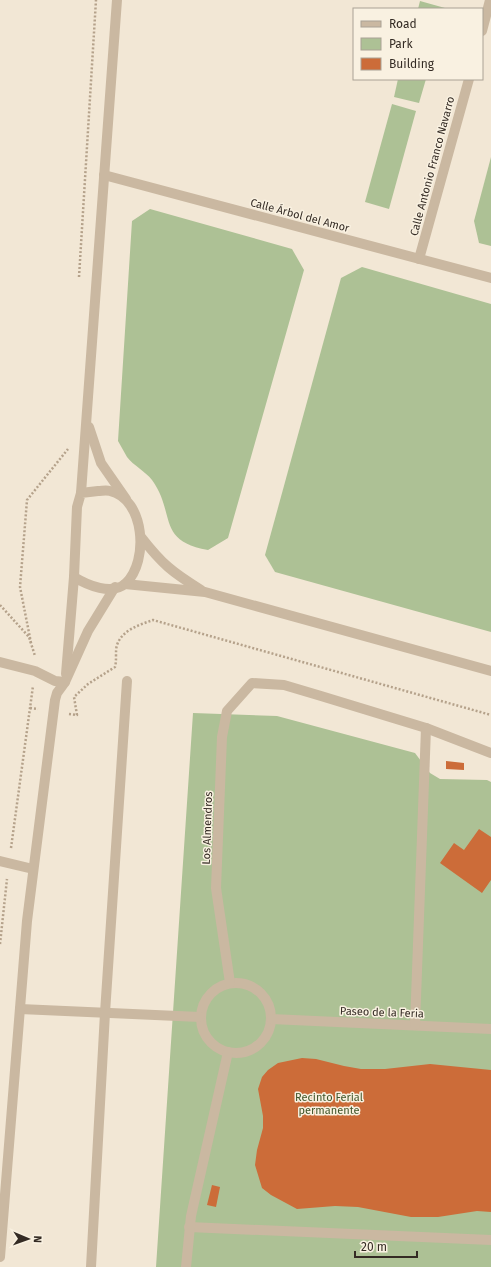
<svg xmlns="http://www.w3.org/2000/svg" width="491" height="1267" font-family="'Fira Sans',sans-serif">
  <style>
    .green { fill: #adc195 }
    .building { fill: #cc6c39 }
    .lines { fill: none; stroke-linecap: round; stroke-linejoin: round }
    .path { stroke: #b5a28b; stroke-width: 2.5; stroke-dasharray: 2 2; stroke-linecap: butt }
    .minor { stroke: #cab8a1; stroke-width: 10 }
    .labels { text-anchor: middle; stroke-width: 3; stroke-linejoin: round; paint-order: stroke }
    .street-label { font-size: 11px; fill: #342b24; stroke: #f9f1e1 }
    .park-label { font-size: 11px; fill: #3e5327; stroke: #f9f1e1 }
  </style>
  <rect width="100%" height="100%" fill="#f2e7d5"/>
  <g class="green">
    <polygon points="420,1 445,8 445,9 418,9"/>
    <polygon points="398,79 426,79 419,103 394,97"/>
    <polygon points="392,104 416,111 389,209 365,202"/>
    <polygon points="491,157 491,246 479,243 474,221"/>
    <path d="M150,209l142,40 12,21 -76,268 -20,12c-52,-9 -32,-37 -56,-70 -7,-9 -18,-14 -25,-23 -3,-5 -6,-11 -9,-16l14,-220z"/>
    <polygon points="362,267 491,304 491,632 275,572 265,555 341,278"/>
    <polygon points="193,713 277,716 415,753 430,773 440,779 487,780 491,782 491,1267 156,1267"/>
  </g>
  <g class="building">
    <polygon points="446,761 464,763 464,770 446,769"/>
    <polygon points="479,829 491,837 491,880 482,893 440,863 454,843 464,850"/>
    <polygon points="302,1058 316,1059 344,1066 361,1069 385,1069 430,1064 491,1070 491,1212 477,1211 438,1217 411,1217 358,1207 335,1206 297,1209 271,1195 262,1188 255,1165 257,1150 263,1128 263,1116 258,1089 262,1077 268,1070 278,1063"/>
    <polygon points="212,1185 220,1187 216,1207 207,1205"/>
  </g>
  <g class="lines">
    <g class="path">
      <polyline points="79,277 96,0"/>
      <polyline points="0,605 29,637 35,656"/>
      <polyline points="31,643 20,587 27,500 68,449"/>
      <polyline points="30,708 38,709"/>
      <path d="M69,714l8,1 -3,-18 14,-13 27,-17c2,-7 0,-16 2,-22 5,-15 22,-20 36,-25l338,95"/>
      <polyline points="11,848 33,686"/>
      <polyline points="0,944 7,879"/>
    </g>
    <g class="minor">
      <polyline points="482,31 490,0"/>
      <polyline points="104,175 491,278"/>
      <polyline points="419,259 469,79"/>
      <polyline points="89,427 101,463 126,499"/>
      <path d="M98,491c4,0 8,-1 12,0 35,8 39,70 16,92 -14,13 -39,2 -52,-6l3,-70 4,-14z"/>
      <polyline points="81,493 117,0"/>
      <path d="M141,537c21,27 31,35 60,53"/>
      <polyline points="125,584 205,592 491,671"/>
      <polyline points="0,662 35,671 55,681 65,682"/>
      <polyline points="66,674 74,577"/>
      <polyline points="0,861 33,869"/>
      <circle cx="236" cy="1018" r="35"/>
      <polyline points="230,983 216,888 222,737 227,711 252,683 284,685 321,696 426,728 491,753"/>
      <polyline points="20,1009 200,1017"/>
      <polyline points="271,1019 491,1029"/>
      <polyline points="415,1025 426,728"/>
      <polyline points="189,1227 491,1240"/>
      <polyline points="0,1257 27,921 55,700 57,693 65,682 88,631 115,587"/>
      <polyline points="91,1267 105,1013 127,681"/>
      <polyline points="186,1267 191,1216 228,1052"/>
    </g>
  </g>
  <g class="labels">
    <g class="street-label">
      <text transform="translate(432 166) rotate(-75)" y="4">Calle Antonio Franco Navarro</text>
      <text transform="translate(300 215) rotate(15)" y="4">Calle Árbol del Amor</text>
      <text transform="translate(207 828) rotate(-88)" y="4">Los Almendros</text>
      <text transform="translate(382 1012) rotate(2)" y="4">Paseo de la Feria</text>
    </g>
    <g class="park-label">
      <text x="329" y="1101">Recinto Ferial<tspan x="329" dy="13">permanente</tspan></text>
    </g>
  </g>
  <rect x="353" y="8" width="130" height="72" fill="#f9f1e1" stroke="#aaa295"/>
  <rect x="361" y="21" width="20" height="6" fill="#cab8a1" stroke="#aaa295"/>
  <text x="389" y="28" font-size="12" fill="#342b24">Road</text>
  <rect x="361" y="38" width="20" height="12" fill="#adc195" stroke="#aaa295"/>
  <text x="389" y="48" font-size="12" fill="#342b24">Park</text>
  <rect x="361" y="58" width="20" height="12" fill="#cc6c39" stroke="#aaa295"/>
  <text x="389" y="68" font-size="12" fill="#342b24">Building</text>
  <g transform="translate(28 1239) rotate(92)" stroke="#f9f1e1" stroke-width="3" paint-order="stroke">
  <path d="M0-3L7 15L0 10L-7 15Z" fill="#342b24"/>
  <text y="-6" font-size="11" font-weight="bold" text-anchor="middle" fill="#342b24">N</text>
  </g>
  <path d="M355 1251v6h62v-6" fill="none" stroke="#342b24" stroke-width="2"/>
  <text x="361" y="1251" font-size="12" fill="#342b24" stroke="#f9f1e1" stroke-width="3" paint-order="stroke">20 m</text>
</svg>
